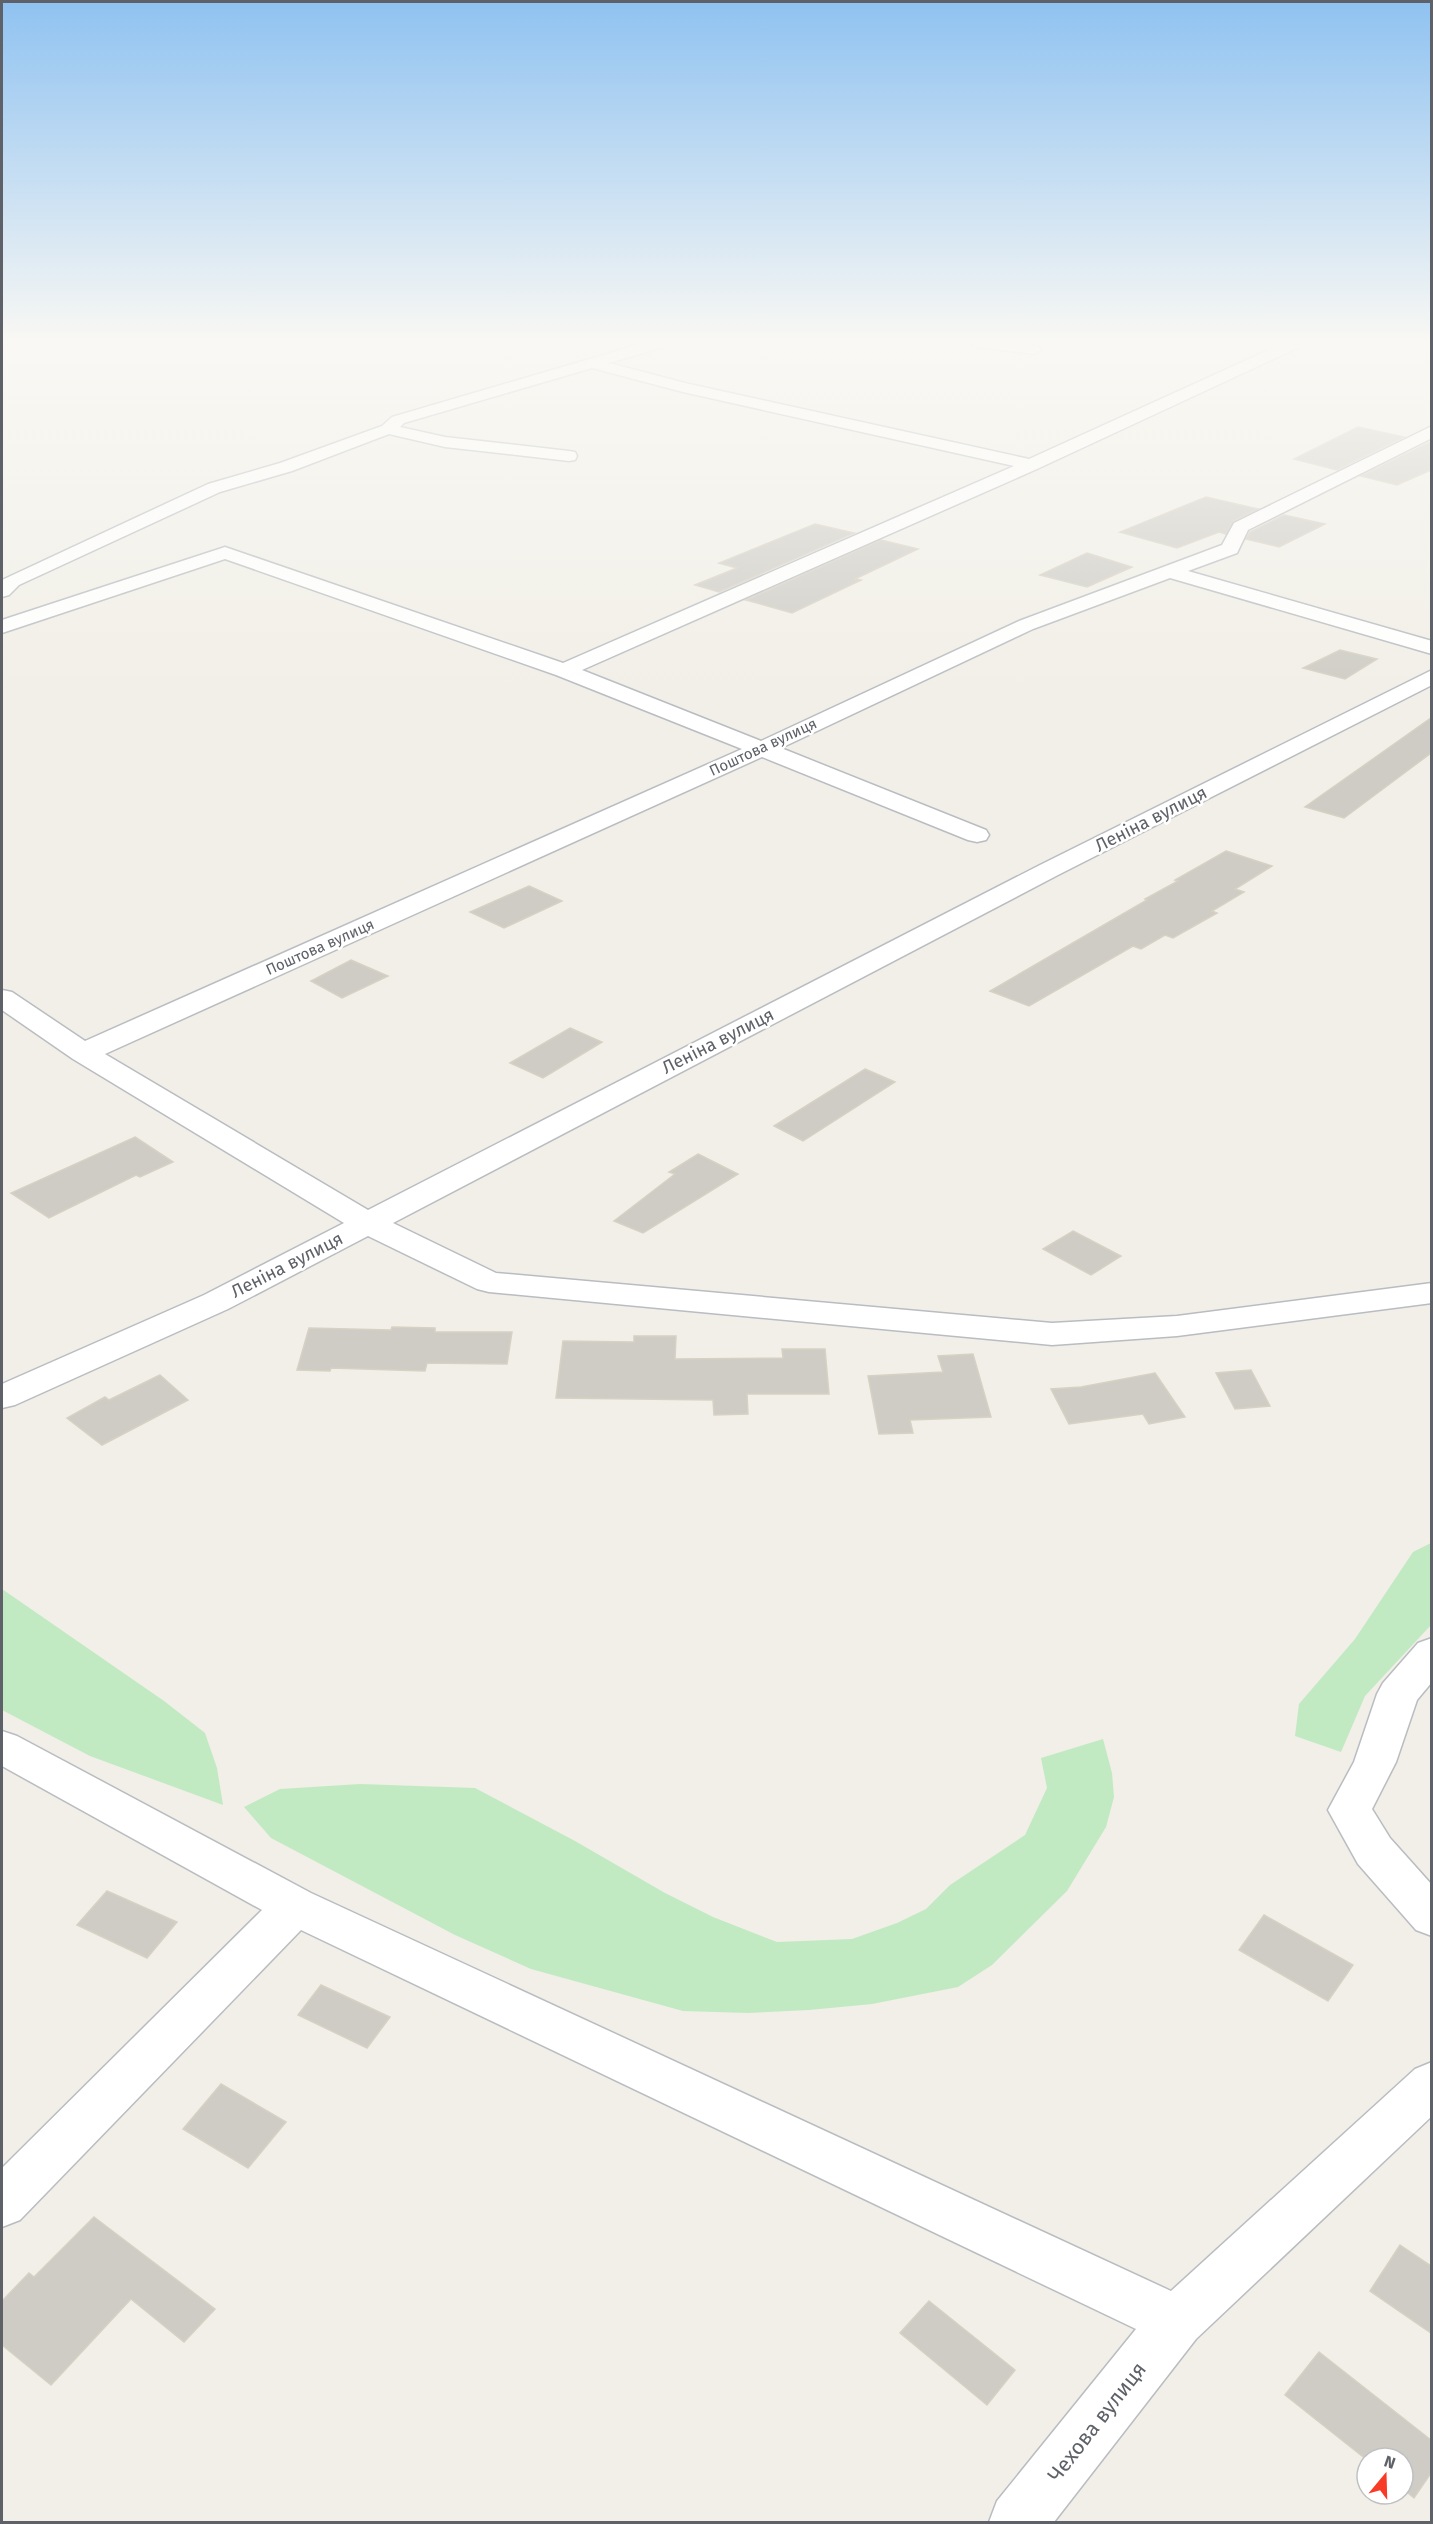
<svg xmlns="http://www.w3.org/2000/svg" width="1433" height="2524" font-family="'Fira Sans',sans-serif">
  <style>
    .green { fill: #c1eac2 }
    .building { fill: #ceccc5; stroke: #d7d1c4; stroke-width: 1.5 }
    .lines { fill: none; stroke-linecap: round; stroke-linejoin: round }
    .minor-casing { stroke: #b9bcc1; stroke-width: 3 }
    .minor { fill: #fff; fill-rule: evenodd }
    .labels { text-anchor: middle; stroke-width: 5; stroke-linejoin: round; paint-order: stroke }
    .far-street-label { font-size: 15px; fill: #5e6268; stroke: #fff }
    .street-label { font-size: 18px; fill: #5e6268; stroke: #fff }
    .near-street-label { font-size: 21px; fill: #5e6268; stroke: #fff }
  </style>
  <rect width="100%" height="100%" fill="#f1efe7"/>
  <g class="green">
    <polygon points="1431,1543 1431,1625 1365,1696 1341,1752 1295,1736 1299,1704 1355,1639 1413,1552"/>
    <polygon points="2,1589 164,1701 205,1733 217,1768 223,1805 90,1756 2,1710"/>
    <polygon points="1103,1739 1112,1773 1114,1797 1106,1827 1067,1891 992,1965 958,1987 872,2004 809,2010 748,2013 683,2011 531,1969 455,1935 271,1838 244,1807 280,1789 360,1784 475,1788 575,1841 665,1893 713,1917 777,1942 852,1939 897,1923 926,1909 950,1885 1025,1835 1047,1788 1041,1758"/>
  </g>
  <g class="building">
    <polygon points="1358,427 1404,437 1337,470 1294,459"/>
    <polygon points="1428,443 1431,443 1431,470 1397,485 1361,476"/>
    <polygon points="1206,497 1258,509 1233,521 1226,534 1219,532 1177,548 1120,532"/>
    <polygon points="1284,515 1325,524 1279,547 1246,539 1250,532"/>
    <polygon points="815,524 854,533 719,592 695,585 737,568 719,563"/>
    <polygon points="881,540 918,549 855,579 861,580 792,613 746,600"/>
    <polygon points="1087,553 1132,567 1087,587 1040,575"/>
    <polygon points="1340,650 1377,659 1345,679 1303,668"/>
    <polygon points="1431,718 1431,753 1344,818 1305,807"/>
    <polygon points="1226,851 1272,866 1235,889 1244,892 1212,911 1217,913 1173,938 1165,935 1141,949 1133,946 1029,1006 990,991 1147,900 1145,899 1178,881 1175,880"/>
    <polygon points="529,886 562,901 504,928 470,912"/>
    <polygon points="351,960 388,976 342,998 311,981"/>
    <polygon points="570,1028 602,1042 543,1078 510,1063"/>
    <polygon points="865,1069 895,1082 803,1141 774,1126"/>
    <polygon points="135,1137 173,1162 140,1177 136,1175 49,1218 11,1193"/>
    <polygon points="698,1154 738,1174 643,1233 614,1221 675,1174 669,1172"/>
    <polygon points="1073,1231 1121,1256 1091,1275 1043,1249"/>
    <polygon points="392,1327 435,1328 435,1332 512,1332 507,1364 427,1363 425,1371 331,1368 330,1371 297,1370 309,1328 391,1330"/>
    <polygon points="634,1336 676,1336 675,1359 783,1358 782,1349 825,1349 829,1394 747,1394 748,1414 714,1415 713,1400 556,1398 563,1341 634,1342"/>
    <polygon points="973,1354 991,1417 910,1420 913,1433 879,1434 868,1376 943,1372 938,1356"/>
    <polygon points="1251,1370 1270,1406 1235,1409 1216,1373"/>
    <polygon points="1155,1373 1185,1417 1149,1424 1143,1414 1069,1424 1051,1389 1081,1387"/>
    <polygon points="160,1375 188,1400 102,1445 67,1418 105,1397 109,1400"/>
    <polygon points="107,1891 177,1922 147,1958 77,1925"/>
    <polygon points="1264,1915 1353,1965 1328,2001 1239,1950"/>
    <polygon points="321,1985 390,2017 367,2048 298,2015"/>
    <polygon points="221,2084 286,2122 248,2168 183,2129"/>
    <polygon points="94,2217 215,2309 184,2342 131,2299 51,2385 2,2345 2,2301 29,2273 34,2277"/>
    <polygon points="1400,2245 1431,2266 1431,2333 1370,2291"/>
    <polygon points="929,2301 1015,2370 987,2405 900,2333"/>
    <polygon points="1319,2352 1431,2440 1431,2473 1414,2498 1403,2489 1403,2458 1367,2458 1367,2460 1285,2395"/>
  </g>
  <g class="lines">
    <g class="minor-casing">
      <g id="minor">
        <polygon points="644,343 668,343 666,346 609,363 685,383 1029,459 1284,343 1299,345 1297,348 1037,469 582,670 761,741 1019,621 1222,545 1234,523 1432,426 1432,438 1248,530 1237,553 1188,571 1432,641 1432,654 1170,578 1033,629 781,748 986,830 989,835 986,840 977,842 968,840 762,757 105,1054 368,1210 1040,865 1432,670 1432,685 1058,875 393,1223 496,1273 1052,1323 1177,1316 1432,1283 1432,1303 1177,1336 1052,1345 489,1292 477,1289 368,1236 228,1309 15,1405 2,1408 2,1384 204,1295 344,1223 73,1059 2,1010 2,990 12,992 85,1041 742,749 556,675 225,559 2,633 2,620 225,547 563,663 1014,466 683,392 592,368 404,423 400,427 445,437 569,451 575,452 577,456 575,460 569,461 445,447 389,434 292,471 220,492 19,585 9,595 2,597 2,580 208,484 280,463 382,426 392,417"/>
        <polygon points="970,343 1015,343 1039,347 1041,350 1034,354 977,347"/>
        <polygon points="1432,1638 1432,1682 1417,1700 1396,1762 1372,1809 1390,1838 1432,1885 1432,1936 1416,1930 1358,1864 1328,1810 1354,1762 1377,1694 1383,1683 1418,1643"/>
        <polygon points="2,1731 17,1736 311,1893 1171,2291 1415,2069 1432,2062 1432,2116 1196,2339 1054,2522 989,2522 997,2501 1136,2329 301,1930 20,2220 2,2227 2,2168 262,1910 2,1766"/>
      </g>
    </g>
    <use href="#minor" class="minor"/>
  </g>
  <linearGradient id="sky" x2="0" y2="1"><stop stop-color="#8fc2f1"/><stop offset="0.49" stop-color="#f9f8f4"/><stop offset="1" stop-color="#f9f8f4" stop-opacity="0"/></linearGradient>
  <rect width="1433" height="697" fill="url(#sky)"/>
  <g class="labels">
    <g class="far-street-label">
      <text transform="translate(763 747) rotate(-25)" y="5">Поштова вулиця</text>
      <text transform="translate(320 947) rotate(-24)" y="5">Поштова вулиця</text>
    </g>
    <g class="street-label">
      <text transform="translate(1151 819) rotate(-27)" y="6">Леніна вулиця</text>
      <text transform="translate(718 1041) rotate(-27)" y="6">Леніна вулиця</text>
      <text transform="translate(287 1265) rotate(-27)" y="6">Леніна вулиця</text>
    </g>
    <g class="near-street-label">
      <text transform="translate(1097 2422) rotate(-52)" y="7">Чехова вулиця</text>
    </g>
  </g>
  <rect width="1433" height="2524" fill="none" stroke="#5e6268" stroke-width="6"/>
  <g transform="translate(1385 2476) rotate(19)"><circle r="28" fill="#ffffff" stroke="#bfc0c3" stroke-width="1.5"/>
  <path d="M0-4.5L10 22L0 15L-10 22Z" fill="#f83b26"/>
  <text y="-9" font-size="16" font-weight="bold" text-anchor="middle" fill="#5e6268">N</text>
  </g>
</svg>
